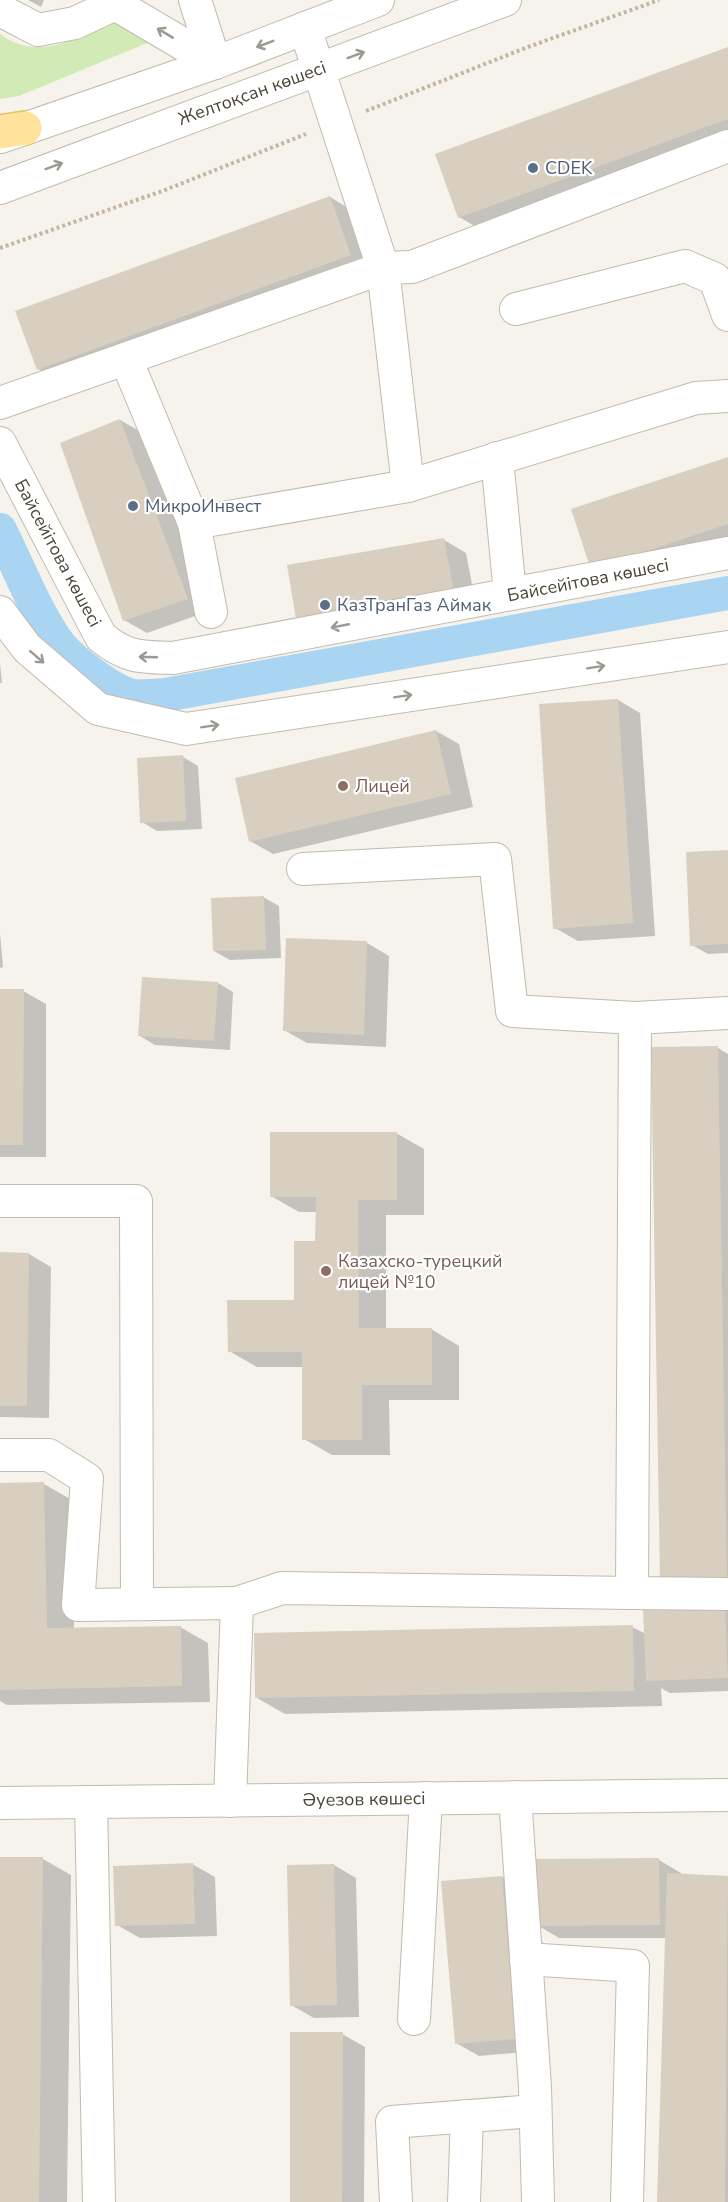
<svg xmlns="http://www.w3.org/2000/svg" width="728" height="2202" font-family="'Nunito Sans',sans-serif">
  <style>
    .green { fill: #d2eab5 }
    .shadow { fill: #0003 }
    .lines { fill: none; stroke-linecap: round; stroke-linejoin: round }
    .canal { stroke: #a9d4f2; stroke-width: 34 }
    .building { fill: #d8cfc1 }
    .minor-casing { stroke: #c2bbae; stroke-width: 34 }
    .major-casing { stroke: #e6c16a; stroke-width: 36 }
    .path { stroke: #c4b79f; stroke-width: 4; stroke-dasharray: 3 3; stroke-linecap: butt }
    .minor { stroke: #fff; stroke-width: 32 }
    .major { stroke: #ffe39c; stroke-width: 33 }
    .oneway { stroke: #9c9892 }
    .service-dot { fill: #5c6f8a; stroke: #fff; stroke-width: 2 }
    .education-dot { fill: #8d6e63; stroke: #fff; stroke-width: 2 }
    .labels { text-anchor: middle; stroke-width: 4.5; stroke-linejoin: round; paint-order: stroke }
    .street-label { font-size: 18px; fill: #4b4439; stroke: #fff }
    .service-label { font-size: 18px; fill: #4e5e75; stroke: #fff; text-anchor: start }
    .education-label { font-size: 18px; fill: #785e54; stroke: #fff; text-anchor: start }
  </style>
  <rect width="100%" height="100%" fill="#f6f3ec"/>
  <path class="green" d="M121,15l36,24 -138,57 -19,3v-65c41,30 84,2 121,-19z"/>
  <g class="shadow">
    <polygon points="28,0 44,0 41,7"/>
    <polygon points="728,48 728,145 487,233 459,217"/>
    <polygon points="330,197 364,218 385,275 73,390 38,369"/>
    <polygon points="120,420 143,433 209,611 147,633 124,620"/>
    <polygon points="728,459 728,544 593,569"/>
    <polygon points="444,540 466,553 477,610 299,624"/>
    <polygon points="0,663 2,683 0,683"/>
    <polygon points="618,700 640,713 655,936 578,941 555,928"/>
    <polygon points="436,731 459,744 473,807 273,854 250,841"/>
    <polygon points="183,757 198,766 202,829 157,831 142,822"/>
    <polygon points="728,852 728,953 708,954 692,945"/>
    <polygon points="263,897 279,906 281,958 230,960 214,951"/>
    <polygon points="0,933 3,967 0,968"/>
    <polygon points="367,943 389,956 386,1047 307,1043 284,1030"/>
    <polygon points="218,983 233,992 230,1050 155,1045 140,1036"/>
    <polygon points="0,991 23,991 46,1004 46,1157 0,1157"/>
    <polygon points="718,1048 728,1054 728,1599 696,1600"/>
    <polygon points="396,1133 424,1149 424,1215 386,1215 386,1329 431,1329 459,1346 459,1400 389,1400 390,1455 332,1455 304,1439 304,1367 257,1367 229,1351 296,1301 317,1243 317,1212 299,1212 271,1196"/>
    <polygon points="0,1254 29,1254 51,1267 49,1418 0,1417"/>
    <polygon points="0,1484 44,1484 72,1500 74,1629 180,1627 208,1643 210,1702 7,1705 0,1701"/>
    <polygon points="728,1609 728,1691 670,1693 661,1688 662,1706 285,1714 257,1698 632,1627 646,1634 645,1611"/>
    <polygon points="0,1858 43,1859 71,1875 67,2202 0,2202"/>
    <polygon points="659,1860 681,1873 681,1875 728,1878 728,2202 659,2202 666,1938 559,1938 537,1925"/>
    <polygon points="192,1864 215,1877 217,1936 140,1938 117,1925"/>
    <polygon points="334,1865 356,1878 359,2017 314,2018 291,2005"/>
    <polygon points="502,1877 525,1890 538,2051 479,2056 456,2043"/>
    <polygon points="342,2034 365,2047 364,2202 291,2202"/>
  </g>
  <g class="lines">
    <path class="canal" d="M0,530c18,36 33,76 56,110 12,18 52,48 73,55 10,3 25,0 36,0l563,-102"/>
  </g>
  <g class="building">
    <polygon points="728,47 728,119 458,218 435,154"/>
    <polygon points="330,196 351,255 37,370 15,311"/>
    <polygon points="120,419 188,599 123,621 60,443"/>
    <polygon points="728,457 728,524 591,570 571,509"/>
    <polygon points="444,538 455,598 297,625 287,565"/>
    <polygon points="618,699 633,923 553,929 539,704"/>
    <polygon points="436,730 451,794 249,842 235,778"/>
    <polygon points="183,755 186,821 140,823 137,758"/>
    <polygon points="728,850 728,944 690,946 686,852"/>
    <polygon points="264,896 266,950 213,951 211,898"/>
    <polygon points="286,938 367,941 364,1035 283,1031"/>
    <polygon points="142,977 218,982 214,1041 138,1036"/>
    <polygon points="0,989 24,989 23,1145 0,1145"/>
    <polygon points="718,1046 727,1579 660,1580 651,1047"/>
    <polygon points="270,1132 397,1132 397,1200 358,1200 359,1328 432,1328 432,1385 362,1385 362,1440 302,1440 302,1352 228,1352 227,1300 294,1300 294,1241 315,1241 316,1197 270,1197"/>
    <polygon points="0,1252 29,1253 27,1406 0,1406"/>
    <polygon points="44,1482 47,1628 181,1626 182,1686 0,1690 0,1483"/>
    <polygon points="725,1606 728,1678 646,1681 643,1609"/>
    <polygon points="633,1625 634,1691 255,1698 254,1633"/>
    <polygon points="0,1857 43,1857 39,2202 0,2202"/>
    <polygon points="659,1858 660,1925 535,1926 535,1859"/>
    <polygon points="193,1863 195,1924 115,1926 113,1866"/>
    <polygon points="334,1864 337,2005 290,2006 287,1865"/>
    <polygon points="667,1873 728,1876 725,2202 657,2202"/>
    <polygon points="502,1876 516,2039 455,2044 441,1881"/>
    <polygon points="290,2032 343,2032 342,2202 290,2202"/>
  </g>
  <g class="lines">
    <g class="minor-casing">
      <g id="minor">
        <polyline points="195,0 215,63"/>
        <polyline points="0,10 38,30 75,23 115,4 215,63"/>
        <polyline points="305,28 383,268 408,486"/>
        <polyline points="1,137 215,63 378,0"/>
        <polyline points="0,188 505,0"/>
        <polyline points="516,309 685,266 715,279 728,315"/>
        <polyline points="126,359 194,523 211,612"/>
        <polyline points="0,403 383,268 412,267 728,146"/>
        <path d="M0,443l101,194c26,21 39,20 72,21l555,-105"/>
        <polyline points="497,458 510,594"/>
        <polyline points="194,523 408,486 696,398 728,396"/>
        <polyline points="0,612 27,648 98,709 186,729 728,647"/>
        <polyline points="303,869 495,859 512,1011 635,1018"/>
        <polyline points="728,1013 635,1018 632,1593 728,1594"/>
        <polyline points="0,1201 136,1201 137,1604"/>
        <polyline points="0,1455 49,1455 87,1479 78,1605 237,1603"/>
        <polyline points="515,1797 535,2087 538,2202"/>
        <polyline points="230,1801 237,1603 282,1588 632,1593"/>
        <polyline points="91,1802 99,2202"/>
        <polyline points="0,1803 728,1795"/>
        <polyline points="526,1959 633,1966 627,2202"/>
        <polyline points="414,2019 426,1798"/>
        <polyline points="396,2202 392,2122 535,2111"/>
        <polyline points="464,2202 467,2116"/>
      </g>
    </g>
    <g class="major-casing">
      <polyline id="major" points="0,132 25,128"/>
    </g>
    <g class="path">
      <polyline points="366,111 528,47 659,0"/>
      <polyline points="0,248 165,190 306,134"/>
    </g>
    <use href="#minor" class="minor"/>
    <use href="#major" class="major"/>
  </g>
  <defs><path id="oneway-shaft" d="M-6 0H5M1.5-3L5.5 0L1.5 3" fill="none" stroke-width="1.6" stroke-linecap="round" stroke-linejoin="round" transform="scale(1.5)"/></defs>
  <g class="oneway">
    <use href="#oneway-shaft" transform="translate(165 33) rotate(-149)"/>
    <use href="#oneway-shaft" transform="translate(265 44) rotate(159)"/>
    <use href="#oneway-shaft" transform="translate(356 55) rotate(-20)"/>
    <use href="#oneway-shaft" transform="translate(54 166) rotate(-20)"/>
    <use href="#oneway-shaft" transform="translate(340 626) rotate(169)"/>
    <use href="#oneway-shaft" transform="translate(37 657) rotate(41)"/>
    <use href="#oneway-shaft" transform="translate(148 657) rotate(-178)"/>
    <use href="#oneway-shaft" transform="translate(596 667) rotate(-9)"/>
    <use href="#oneway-shaft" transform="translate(403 696) rotate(-9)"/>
    <use href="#oneway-shaft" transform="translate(210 726) rotate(-9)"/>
  </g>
  <g class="service-dot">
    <circle cx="533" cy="168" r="6"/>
    <circle cx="133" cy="506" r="6"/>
    <circle cx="325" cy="605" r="6"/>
  </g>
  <g class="education-dot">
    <circle cx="343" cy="786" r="6"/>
    <circle cx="326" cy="1271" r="6"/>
  </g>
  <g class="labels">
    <g class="street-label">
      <text transform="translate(252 93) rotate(-20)" y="6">Желтоқсан көшесі</text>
      <text transform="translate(58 553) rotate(62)" y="6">Байсейітова көшесі</text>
      <text transform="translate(588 580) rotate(-11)" y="6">Байсейітова көшесі</text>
      <text transform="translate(364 1799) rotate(-1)" y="6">Әуезов көшесі</text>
    </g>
    <g class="service-label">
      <text x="545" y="174">CDEK</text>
      <text x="145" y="512">МикроИнвест</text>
      <text x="337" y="611">КазТранГаз Аймак</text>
    </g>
    <g class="education-label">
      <text x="355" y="792">Лицей</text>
      <text x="338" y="1267">Казахско-турецкий<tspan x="338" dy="21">лицей №10</tspan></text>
    </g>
  </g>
</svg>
